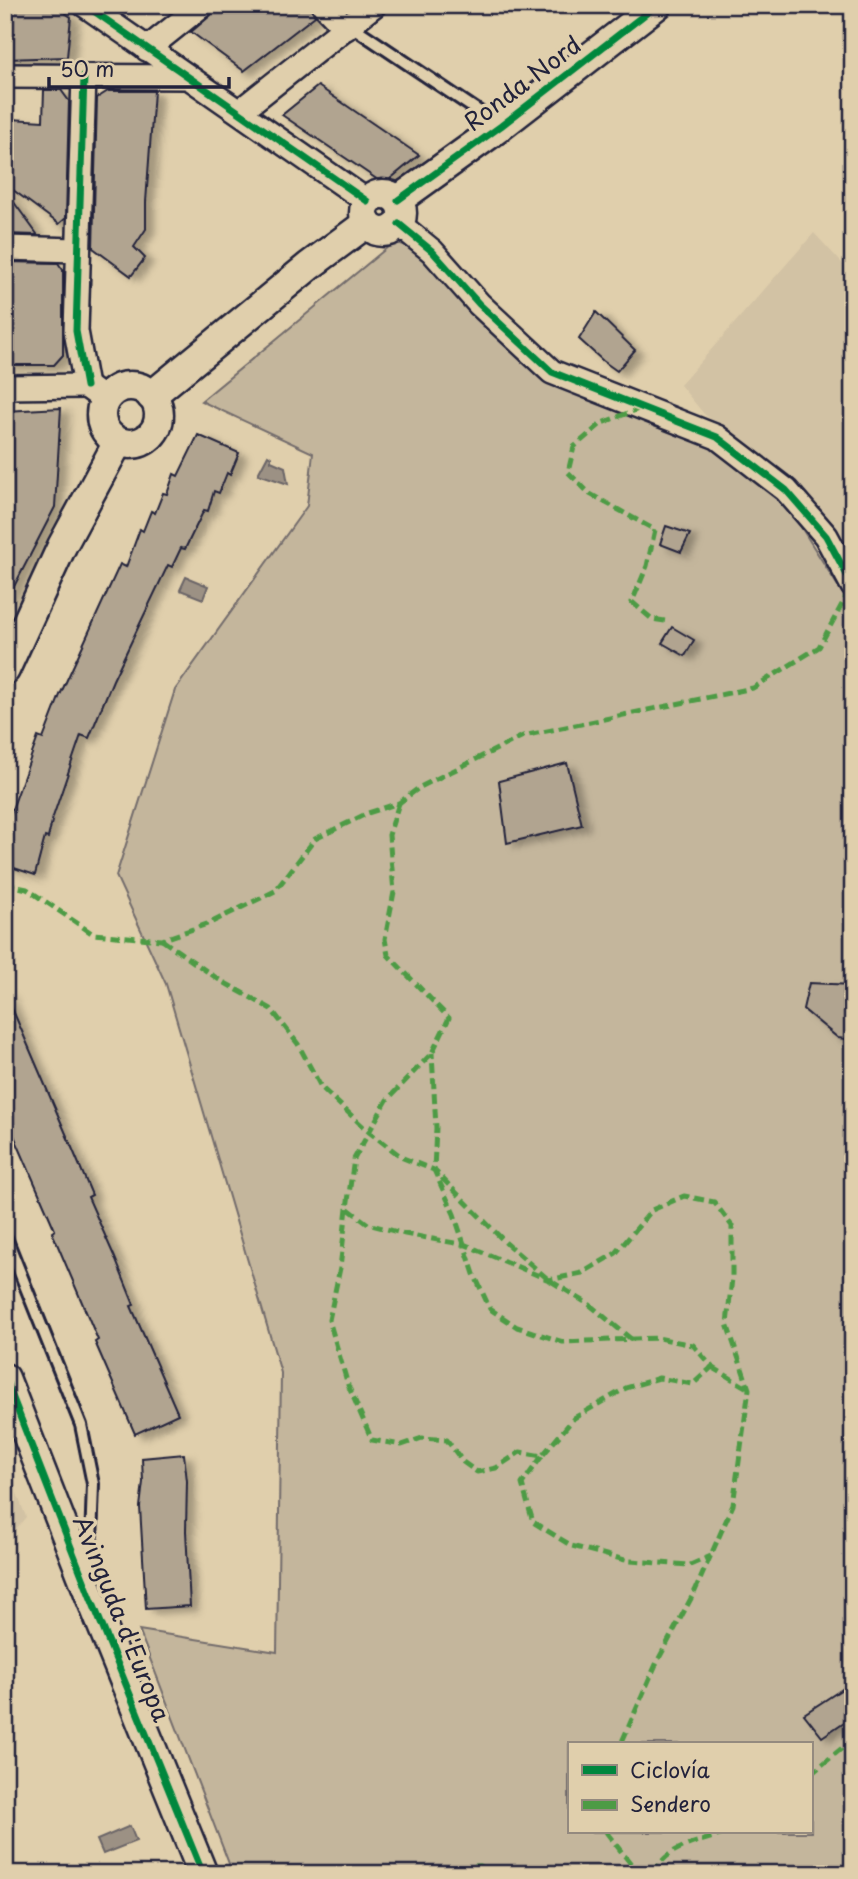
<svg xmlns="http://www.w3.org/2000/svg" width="858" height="1879" font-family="'Playpen Sans',sans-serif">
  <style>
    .built { fill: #d2c2a4 }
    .green { fill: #c4b69c; stroke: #736c6c; stroke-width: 2; fill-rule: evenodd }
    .water { fill: #9c9184; stroke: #6b6567; stroke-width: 2 }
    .building { fill: #b1a490; stroke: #22223b; stroke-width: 2; filter: url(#shadow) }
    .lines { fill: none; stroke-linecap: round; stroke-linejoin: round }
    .service-casing { stroke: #22223b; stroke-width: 16 }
    .minor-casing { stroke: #22223b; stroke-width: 28 }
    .tertiary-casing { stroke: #22223b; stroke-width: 33 }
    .service { stroke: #e0cfac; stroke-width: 10 }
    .minor { stroke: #e0cfac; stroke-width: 23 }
    .tertiary { stroke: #e0cfac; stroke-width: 28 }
    .quiet { stroke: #4d9b45; stroke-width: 5; stroke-dasharray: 10 5; stroke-linecap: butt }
    .cycleway-casing { stroke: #e0cfac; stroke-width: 11 }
    .cycleway { stroke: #00873e; stroke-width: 7 }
    .labels { text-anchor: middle; stroke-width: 7; stroke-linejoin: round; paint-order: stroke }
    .street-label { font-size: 24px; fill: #22223b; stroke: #e0cfac }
  </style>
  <defs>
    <filter id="shadow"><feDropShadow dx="8" dy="4.5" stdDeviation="3.5" flood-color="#0004"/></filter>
  </defs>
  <rect width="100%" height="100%" fill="#e0cfac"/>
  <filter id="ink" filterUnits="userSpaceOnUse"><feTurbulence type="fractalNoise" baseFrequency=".0143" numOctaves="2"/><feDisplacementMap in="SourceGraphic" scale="14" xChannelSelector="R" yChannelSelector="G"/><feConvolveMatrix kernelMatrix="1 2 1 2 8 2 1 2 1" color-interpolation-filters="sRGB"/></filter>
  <g filter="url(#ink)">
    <g class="built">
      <polygon points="814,233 853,275 853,570 752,452 704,414 680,385"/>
      <polygon points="5,1462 26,1517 5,1542"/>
    </g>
    <path class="green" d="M394,242l17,5 163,145 75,30 50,17 40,19 50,50 64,102v1264h-620l-94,-244 138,22 4,-279 -115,-389 -50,-108 59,-186 132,-184 6,-53 -112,-52zM569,1744h242v88h-242z"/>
    <g class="water">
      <polygon points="268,455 271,457 271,461 285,467 288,484 258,474"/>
      <polygon points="186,577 208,586 203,599 180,590"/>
      <polygon points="130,1826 136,1841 103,1854 97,1840"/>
    </g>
    <g class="building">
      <polygon points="5,5 53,5 71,17 67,57 5,59"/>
      <polygon points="216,5 310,5 315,16 244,71 191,32 211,15"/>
      <polygon points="318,86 419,155 384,184 282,115"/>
      <polygon points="44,90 61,90 69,101 66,218 59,224 5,184 5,128 11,119 43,121"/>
      <polygon points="108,91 154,91 146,202 146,229 134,247 145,258 131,276 93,248 97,98"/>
      <polygon points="5,190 37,234 37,235 5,234"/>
      <polygon points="5,262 58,263 63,270 63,355 54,365 5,365"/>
      <polygon points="596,312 635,350 617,371 603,361 579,339"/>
      <polygon points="61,408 55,507 5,604 5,411"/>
      <polygon points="198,435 239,453 230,475 227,473 219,493 214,491 208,511 204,510 185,549 181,548 172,567 168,565 113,680 89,738 81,735 53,817 48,838 45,837 35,875 5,865 5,829 38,737 43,739 60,695 120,564 126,567 140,529 143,531 151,511 155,513 163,493 167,494 174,474 178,476"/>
      <polygon points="666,526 690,534 681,552 660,544"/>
      <polygon points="672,627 694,640 685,656 662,643"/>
      <polygon points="567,763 582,825 507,843 499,781"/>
      <polygon points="809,983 853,985 853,1040 838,1038 803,1009"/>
      <polygon points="5,992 73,1150 92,1195 88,1197 115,1258 134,1305 131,1306 178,1414 135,1434 95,1342 98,1340 52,1232 55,1230 5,1115"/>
      <polygon points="184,1454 187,1481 186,1531 190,1606 146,1609 140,1507 143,1482 142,1458"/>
      <polygon points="853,1682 853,1716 822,1737 804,1714"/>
    </g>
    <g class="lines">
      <g class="service-casing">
        <g id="service">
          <polyline points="350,25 499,125"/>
          <polyline points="5,1235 81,1425 93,1484 90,1572"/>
        </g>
      </g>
      <g class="minor-casing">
        <g id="minor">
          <polyline points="85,5 367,201"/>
          <polyline points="324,5 346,28"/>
          <polyline points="147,49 202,5"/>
          <polyline points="5,76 186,77"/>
          <polyline points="84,76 76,331 86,386"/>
          <polyline points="240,111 374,5"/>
          <polyline points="399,224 432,251 479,304 552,372 717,437 786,490 826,536 853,586"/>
          <polyline points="5,248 77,250"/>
          <polyline points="86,386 105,400"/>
          <polyline points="5,387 86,386"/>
        </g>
      </g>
      <g class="tertiary-casing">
        <g id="tertiary">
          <circle cx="383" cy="213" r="19"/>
          <polyline points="398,200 501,126 657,5"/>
          <circle cx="130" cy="415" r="29"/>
          <polyline points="151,396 309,266 367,223"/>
          <polyline points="5,670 62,546 118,442"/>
          <polyline points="5,1378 90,1596 203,1874"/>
        </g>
      </g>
      <use href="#service" class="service"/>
      <use href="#minor" class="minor"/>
      <use href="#tertiary" class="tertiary"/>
      <g class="quiet">
        <polyline points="641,408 602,423 574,447 568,472 590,494 655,530 647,566 632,602 652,619 665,621"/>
        <polyline points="399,803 389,835 394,892 385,939 388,955 449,1018 432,1053 387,1100 354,1159 347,1208 368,1224 405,1234 466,1245 549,1280 582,1273 616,1253 652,1210 684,1196 714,1202 732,1226 732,1278 727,1324 749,1389 733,1505 695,1591 657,1662 621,1744"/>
        <polyline points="5,884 27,889 93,934 162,940 210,923 275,891 315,839 368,813 399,803 420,787 523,736 753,688 819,647 853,584"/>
        <polyline points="162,940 218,979 271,1009 298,1044 321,1087 369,1132 403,1158 434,1170 507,1244 549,1280 590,1305 631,1339"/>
        <polyline points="347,1208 340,1268 329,1320 348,1385 372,1440 402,1445 422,1438 447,1440 463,1462 477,1472 496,1468 520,1452 542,1456 574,1418 626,1388 659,1378 693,1384 712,1367 693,1345 658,1338 563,1342 517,1327 490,1309 474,1274 454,1214 434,1170 436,1128 432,1053"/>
        <polyline points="712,1367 749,1389"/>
        <polyline points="542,1456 522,1484 533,1522 572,1546 629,1561 690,1565 711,1556"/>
        <polyline points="811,1774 853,1739"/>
        <polyline points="606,1832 635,1869 636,1874"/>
        <polyline points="447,1874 454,1867 479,1866 494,1874"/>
        <path d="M655,1874c10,-30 47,-31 73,-42"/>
      </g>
      <g class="cycleway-casing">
        <g id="cycleway">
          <polyline points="85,5 367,201"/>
          <polyline points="84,76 76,331 86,386"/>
          <polyline points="398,200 501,126 657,5"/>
          <polyline points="399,224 432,251 479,304 552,372 717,437 786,490 826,536 853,586"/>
          <polyline points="5,1378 90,1596 203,1874"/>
        </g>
      </g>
      <use href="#cycleway" class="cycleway"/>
    </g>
  </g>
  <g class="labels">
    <g class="street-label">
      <text transform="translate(523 84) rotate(-37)" y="8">Ronda Nord</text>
      <text transform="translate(121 1619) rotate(68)" y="8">Avinguda d'Europa</text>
    </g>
  </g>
  <rect width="858" height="1879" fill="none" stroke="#e0cfac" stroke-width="28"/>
  <rect x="14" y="14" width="830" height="1851" fill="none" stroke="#22223b" stroke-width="2.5" filter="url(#ink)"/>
  <rect x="568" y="1742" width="245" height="91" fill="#e0cfac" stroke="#948a7f" stroke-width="2"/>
  <rect x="582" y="1765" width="35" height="10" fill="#00873e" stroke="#948a7f" stroke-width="2"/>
  <text x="630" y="1778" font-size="21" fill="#22223b">Ciclovía</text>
  <rect x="582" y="1800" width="35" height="10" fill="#4d9b45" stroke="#948a7f" stroke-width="2"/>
  <text x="630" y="1812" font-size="21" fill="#22223b">Sendero</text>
  <path d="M49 77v10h180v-10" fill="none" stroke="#22223b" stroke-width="3.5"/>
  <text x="60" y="77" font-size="21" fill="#22223b" stroke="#e0cfac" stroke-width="5" paint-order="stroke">50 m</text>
</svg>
